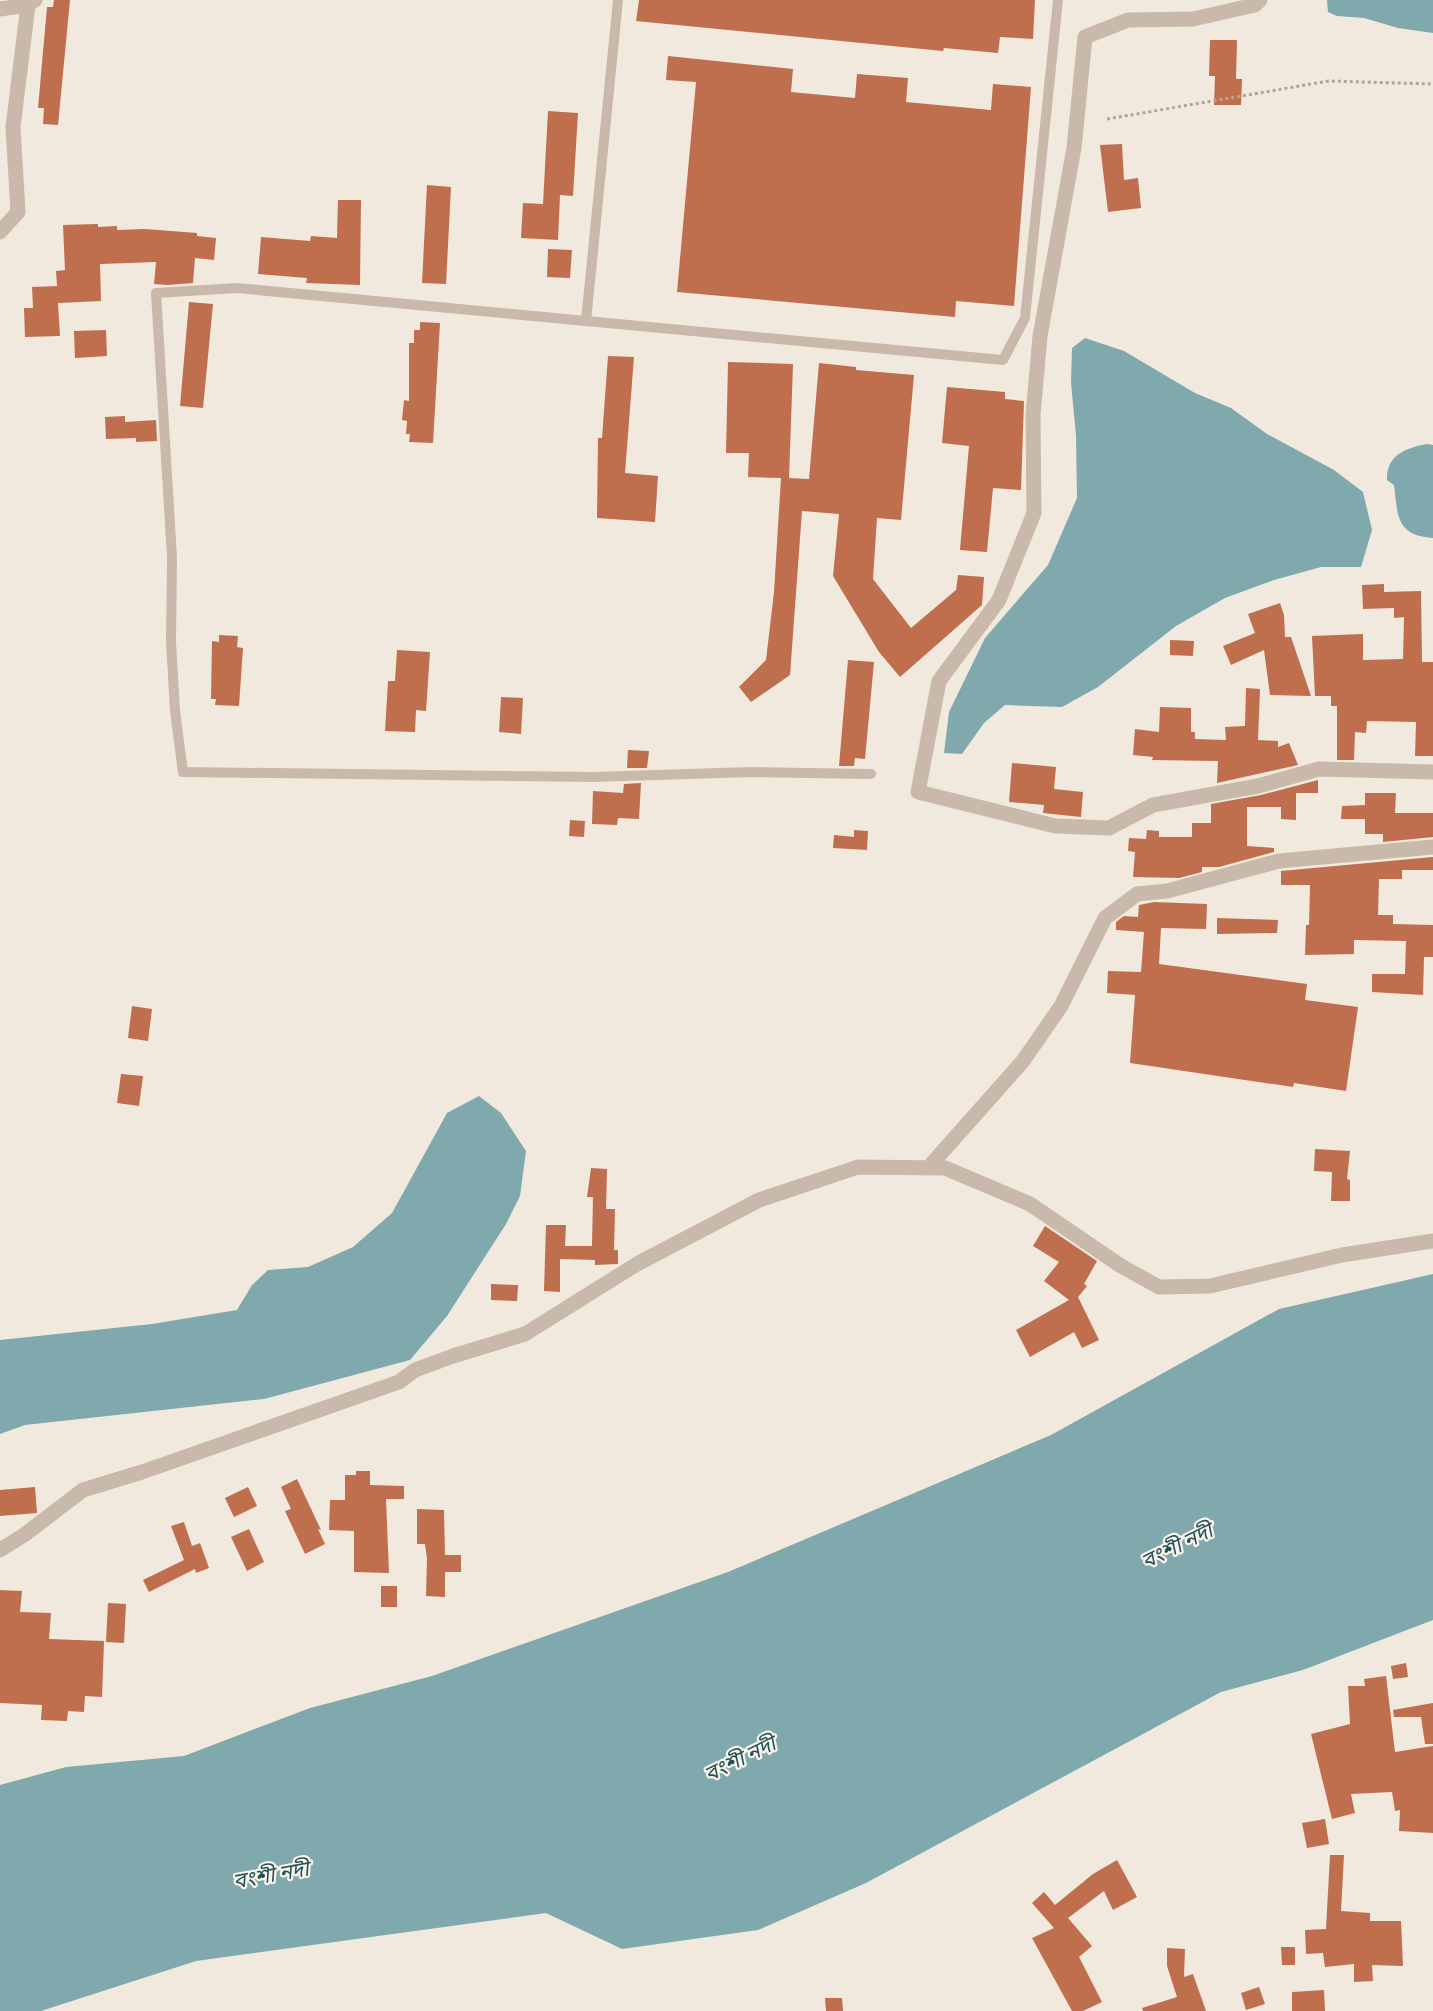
<svg xmlns="http://www.w3.org/2000/svg" width="1433" height="2011" font-family="Ubuntu,'Noto Sans Bengali',sans-serif">
  <style>
    .water { fill: #7fa9ad }
    .building { fill: #bf6e4e }
    .lines { fill: none; stroke-linecap: round; stroke-linejoin: round }
    .path { stroke: #b5a495; stroke-width: 3; stroke-dasharray: 3 3; stroke-linecap: butt }
    .service { stroke: #c9b9aa; stroke-width: 10 }
    .minor { stroke: #c9b9aa; stroke-width: 15 }
    .labels { text-anchor: middle; stroke-width: 4.5; stroke-linejoin: round; paint-order: stroke }
    .water-label { font-size: 21px; font-style: italic; fill: #215156; stroke: #f9f3ea }
  </style>
  <rect width="100%" height="100%" fill="#f1e9de"/>
  <g class="water">
    <polygon points="1327,0 1433,0 1433,33 1398,28 1364,18 1337,16 1328,12"/>
    <polygon points="1085,338 1124,351 1195,393 1231,408 1267,434 1334,470 1363,492 1372,530 1361,567 1321,567 1274,580 1225,598 1176,626 1098,687 1062,707 1005,705 984,723 962,754 944,753 949,712 985,638 1048,565 1077,498 1076,435 1071,383 1072,348"/>
    <path d="M1427,444l6,1v93c-37,-3 -35,-21 -39,-53l-7,-5c-1,-25 19,-32 40,-36z"/>
    <polygon points="479,1096 501,1113 526,1151 520,1196 506,1224 447,1316 410,1360 264,1399 25,1425 0,1434 0,1340 152,1324 237,1310 252,1285 268,1270 308,1267 353,1247 392,1213 447,1113"/>
    <polygon points="1433,1274 1433,1620 1303,1670 1221,1692 866,1883 758,1930 622,1949 546,1913 196,1961 41,2011 0,2011 0,1785 66,1767 184,1756 310,1708 432,1676 728,1572 1051,1435 1279,1309"/>
  </g>
  <g class="building">
    <polygon points="54,0 70,0 58,125 43,124 44,108 38,108 47,7 53,7"/>
    <polygon points="639,0 1035,0 1033,39 1000,37 998,53 944,48 943,51 636,21"/>
    <polygon points="1210,40 1237,40 1236,79 1242,79 1241,105 1214,105 1215,76 1209,76"/>
    <polygon points="668,56 793,69 791,92 855,98 857,74 908,78 906,102 991,110 993,84 1031,87 1014,306 956,301 955,317 677,292 696,82 666,80"/>
    <polygon points="548,111 578,113 573,196 560,195 558,240 521,238 523,203 543,204"/>
    <polygon points="1122,144 1124,180 1138,178 1141,208 1108,212 1100,145"/>
    <polygon points="427,185 451,187 446,284 422,283"/>
    <polygon points="338,200 361,200 360,285 306,283 307,278 258,274 261,237 310,241 311,236 337,238"/>
    <polygon points="98,224 98,227 117,226 117,230 145,229 197,233 197,236 216,238 214,260 195,258 193,283 167,285 154,284 156,262 100,264 101,301 58,303 60,336 25,337 24,308 33,308 32,287 57,286 56,271 65,270 63,225"/>
    <polygon points="548,249 572,250 570,278 547,277"/>
    <polygon points="189,302 213,304 203,408 180,406"/>
    <polygon points="420,322 440,323 433,443 409,442 410,434 406,434 407,421 402,420 404,400 409,401 409,343 414,343 414,330 420,330"/>
    <polygon points="106,330 107,356 75,358 74,331"/>
    <polygon points="608,356 634,357 625,473 658,476 655,522 597,518 598,438 602,438"/>
    <polygon points="728,362 793,364 789,478 809,479 819,363 856,367 856,370 914,375 901,520 877,518 873,579 911,628 956,590 958,575 984,577 982,605 900,677 879,652 833,576 839,514 802,511 790,675 751,702 739,687 766,660 774,592 781,478 748,477 749,453 726,453"/>
    <polygon points="947,387 1005,392 1005,399 1024,401 1021,490 993,488 987,552 960,550 969,446 942,443"/>
    <polygon points="125,416 125,422 156,420 157,441 136,442 136,438 106,439 105,417"/>
    <polygon points="1384,584 1384,592 1421,591 1422,662 1433,662 1433,756 1415,756 1416,722 1367,721 1366,733 1355,732 1354,760 1337,760 1337,706 1331,706 1331,696 1315,696 1312,636 1363,634 1363,660 1403,659 1404,617 1394,618 1394,608 1363,609 1362,585"/>
    <polygon points="1280,603 1284,615 1285,637 1291,637 1311,696 1270,695 1264,650 1231,665 1223,646 1255,633 1248,614"/>
    <polygon points="219,635 238,636 237,647 243,648 239,706 215,705 216,699 211,699 212,641 219,642"/>
    <polygon points="1170,640 1194,641 1193,656 1170,655"/>
    <polygon points="397,650 430,652 426,711 416,710 415,732 385,731 388,681 395,681"/>
    <polygon points="848,660 874,662 865,759 855,758 854,766 839,766"/>
    <polygon points="1246,688 1260,689 1258,740 1278,741 1278,747 1289,743 1298,765 1217,783 1218,761 1152,760 1153,757 1133,755 1135,729 1159,732 1160,707 1191,708 1191,732 1195,732 1195,739 1226,740 1225,727 1245,726"/>
    <polygon points="501,697 523,698 521,734 499,732"/>
    <polygon points="628,750 649,751 647,768 627,768"/>
    <polygon points="1012,763 1056,767 1054,789 1083,792 1081,817 1043,813 1044,805 1009,802"/>
    <polygon points="1318,780 1318,793 1296,793 1296,820 1281,819 1281,807 1247,807 1247,846 1274,848 1274,852 1219,867 1202,867 1202,872 1179,878 1133,877 1135,852 1128,851 1129,838 1146,839 1147,830 1159,831 1159,837 1192,837 1192,823 1211,823 1211,804 1261,795"/>
    <polygon points="641,783 639,819 618,818 617,825 592,824 593,791 623,793 624,784"/>
    <polygon points="1365,793 1396,793 1395,813 1433,813 1433,837 1383,842 1383,834 1365,834 1365,819 1341,819 1342,806 1365,805"/>
    <polygon points="570,820 585,821 584,837 569,836"/>
    <polygon points="854,830 868,831 867,850 833,848 834,835 854,837"/>
    <polygon points="1433,857 1433,870 1402,870 1402,879 1379,879 1378,915 1393,915 1393,924 1433,925 1433,957 1424,957 1423,995 1372,992 1372,974 1405,974 1406,941 1354,940 1354,954 1305,955 1306,925 1309,925 1310,885 1281,885 1281,871"/>
    <polygon points="1154,902 1207,904 1206,929 1161,928 1159,964 1307,984 1305,1000 1358,1007 1346,1091 1294,1083 1293,1087 1130,1063 1135,995 1107,993 1108,971 1141,972 1144,932 1116,930 1116,922 1124,916 1138,917 1139,905"/>
    <polygon points="1217,918 1278,920 1277,933 1217,934"/>
    <polygon points="132,1006 152,1009 148,1041 128,1038"/>
    <polygon points="121,1074 143,1076 139,1106 117,1103"/>
    <polygon points="1315,1149 1350,1151 1347,1179 1350,1180 1350,1201 1331,1201 1332,1172 1314,1171"/>
    <polygon points="591,1168 607,1169 606,1209 615,1209 614,1250 618,1250 618,1264 595,1265 595,1260 560,1259 560,1292 544,1291 546,1225 566,1225 565,1246 592,1246 593,1197 587,1197"/>
    <polygon points="1045,1226 1097,1261 1084,1284 1087,1286 1078,1297 1099,1340 1082,1348 1074,1332 1030,1357 1016,1330 1069,1300 1044,1281 1059,1262 1033,1246"/>
    <polygon points="491,1284 518,1285 517,1301 491,1300"/>
    <polygon points="356,1471 370,1471 370,1485 404,1486 404,1499 386,1499 389,1573 354,1572 354,1531 329,1530 330,1500 345,1500 345,1475 356,1475"/>
    <polygon points="297,1479 321,1530 318,1529 325,1544 305,1554 285,1511 291,1509 281,1487"/>
    <polygon points="35,1487 37,1513 0,1516 0,1490"/>
    <polygon points="248,1487 257,1506 234,1517 225,1498"/>
    <polygon points="417,1509 444,1510 445,1555 461,1555 461,1572 445,1572 445,1597 426,1596 427,1558 425,1544 417,1544"/>
    <polygon points="184,1522 192,1546 200,1543 209,1568 196,1573 195,1569 149,1592 143,1580 184,1560 171,1526"/>
    <polygon points="249,1529 264,1562 247,1571 231,1537"/>
    <rect x="381" y="1586" width="16" height="21"/>
    <polygon points="0,1590 22,1591 20,1612 51,1613 49,1639 104,1641 102,1697 85,1696 84,1712 68,1711 67,1721 41,1720 42,1705 0,1703"/>
    <polygon points="108,1603 126,1604 124,1643 106,1642"/>
    <polygon points="1406,1663 1408,1677 1393,1679 1391,1666"/>
    <polygon points="1386,1676 1395,1752 1433,1746 1433,1833 1399,1831 1400,1810 1395,1811 1392,1792 1351,1794 1355,1813 1332,1819 1311,1734 1350,1724 1348,1686 1365,1686 1364,1679"/>
    <polygon points="1433,1703 1433,1744 1425,1744 1421,1717 1394,1717 1393,1710"/>
    <polygon points="1325,1819 1329,1844 1307,1848 1302,1823"/>
    <polygon points="1330,1855 1344,1855 1341,1911 1370,1913 1370,1921 1401,1921 1403,1966 1372,1965 1373,1981 1354,1982 1354,1964 1325,1967 1323,1953 1306,1954 1305,1930 1326,1929"/>
    <polygon points="1117,1860 1137,1897 1113,1910 1104,1891 1068,1918 1092,1946 1079,1957 1102,2002 1083,2011 1072,2011 1032,1938 1054,1928 1032,1903 1044,1892 1055,1905 1093,1874"/>
    <polygon points="1281,1947 1295,1947 1295,1965 1282,1965"/>
    <polygon points="1167,1948 1185,1949 1184,1977 1193,1974 1206,2011 1143,2011 1142,2008 1177,1997 1167,1966"/>
    <polygon points="1259,1987 1265,2004 1246,2010 1241,1993"/>
    <polygon points="1324,1990 1325,2011 1292,2011 1292,1992"/>
    <polygon points="825,1998 842,1998 843,2011 826,2011"/>
  </g>
  <g class="lines">
    <polyline class="path" points="1107,119 1329,81 1433,84"/>
    <g class="service">
      <polyline points="618,0 586,321 237,288 156,293 172,557 171,641 175,711 183,772 593,777 751,772 871,774"/>
      <polyline points="586,321 1003,360 1025,318 1058,0"/>
    </g>
    <g class="minor">
      <polyline points="1260,0 1255,5 1193,19 1128,20 1085,37 1074,148 1040,336 1033,415 1034,513 999,600 939,681 918,792 1055,826 1109,828 1153,805 1258,786 1319,769 1433,772"/>
      <polyline points="0,9 28,5"/>
      <polyline points="0,232 18,212 13,127 28,5 35,0"/>
      <polyline points="928,1168 1023,1061 1061,1006 1105,918 1137,894 1167,891 1279,861 1433,847"/>
      <polyline points="0,1550 24,1535 83,1490 142,1472 399,1382 415,1370 453,1356 525,1334 637,1264 759,1200 858,1167 945,1168 1030,1204 1121,1266 1159,1287 1210,1286 1342,1255 1433,1241"/>
    </g>
  </g>
  <g class="labels">
    <g class="water-label">
      <text transform="translate(1177 1546) rotate(-26)" y="7">বংশী নদী</text>
      <text transform="translate(740 1759) rotate(-26)" y="7">বংশী নদী</text>
      <text transform="translate(271 1875) rotate(-10)" y="7">বংশী নদী</text>
    </g>
  </g>
</svg>
